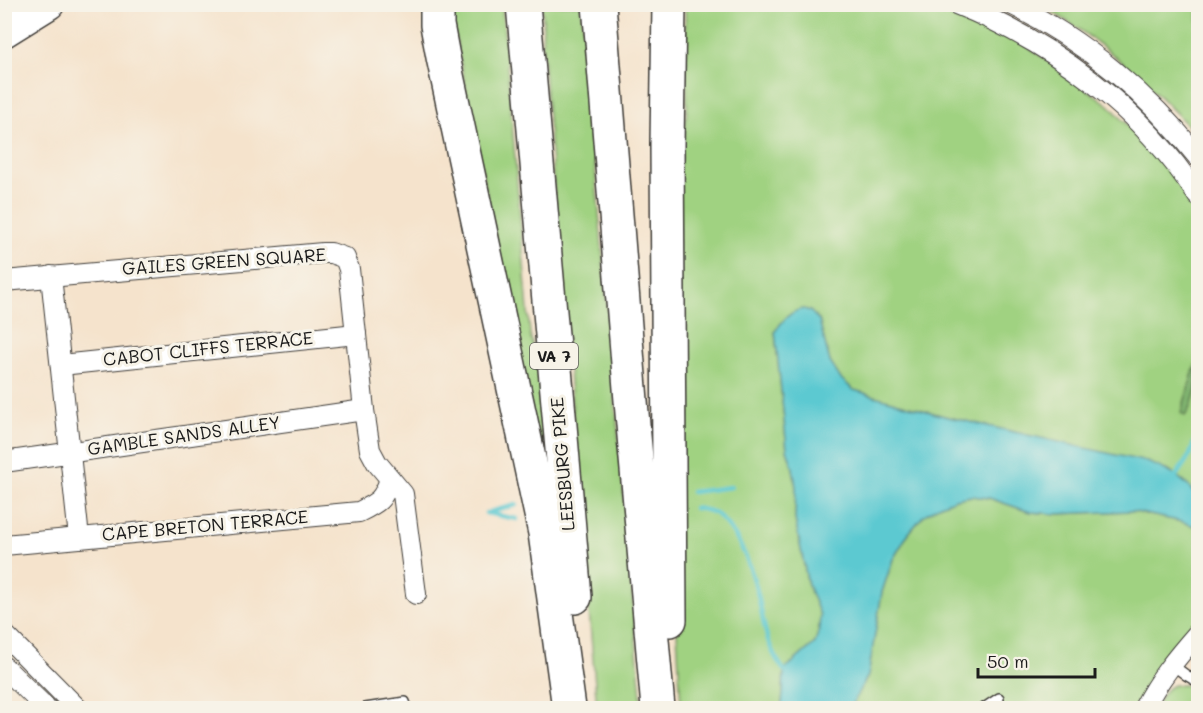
<svg xmlns="http://www.w3.org/2000/svg" width="1203" height="713" font-family="Mali,sans-serif">
  <style>
    .green { fill: #a0d281; stroke: #5e774e; stroke-width: 1.5 }
    .forest { fill: #80b46f; stroke: #4e6846; stroke-width: 1.5 }
    .water { fill: #5cc9d1; stroke: #3c7276; stroke-width: 1.5 }
    .lines { fill: none; stroke-linecap: round; stroke-linejoin: round }
    .stream { stroke: #5cc9d1; stroke-width: 4.5 }
    .service-casing { stroke: #3d3a36; stroke-width: 12 }
    .minor-casing { stroke: #3d3a36; stroke-width: 22 }
    .primary-casing { stroke: #3d3a36; stroke-width: 33 }
    .motorway-casing { stroke: #3d3a36; stroke-width: 36 }
    .service { stroke: #fff; stroke-width: 9 }
    .minor { stroke: #fff; stroke-width: 20 }
    .primary { stroke: #fff; stroke-width: 30 }
    .motorway { stroke: #fff; stroke-width: 33 }
    .labels { text-anchor: middle; stroke-width: 6; stroke-linejoin: round; paint-order: stroke }
    .shield { fill: #f7f3e8; stroke: #5e5c59; stroke-width: 1.5 }
    .shield-label { font-size: 16px; font-weight: bold; fill: #1c1c1c }
    .street-label { font-size: 18px; fill: #1c1c1c; stroke: #f7f3e8 }
  </style>
  <rect width="100%" height="100%" fill="#f7f3e8"/>
  <filter id="ink" filterUnits="userSpaceOnUse"><feTurbulence type="fractalNoise" baseFrequency=".0167" numOctaves="2"/><feDisplacementMap in="SourceGraphic" scale="12" xChannelSelector="R" yChannelSelector="G"/><feConvolveMatrix kernelMatrix="1 2 1 2 8 2 1 2 1" color-interpolation-filters="sRGB"/></filter>
  <filter id="wash" filterUnits="userSpaceOnUse"><feTurbulence type="fractalNoise" baseFrequency=".008" numOctaves="4" result="noise"/><feDisplacementMap in="SourceGraphic" scale="24" xChannelSelector="R" yChannelSelector="G"/><feGaussianBlur stdDeviation="1.35" result="paint"/><feColorMatrix in="noise" values="0 0 0 0 0 0 0 0 0 0 0 0 0 0 0 0 0 1.4 0 .05"/><feComposite in="paint" operator="in"/></filter>
  <g filter="url(#wash)">
    <rect width="100%" height="100%" fill="#f5e3cc"/>
    <g class="green">
      <polygon points="449,5 502,5 530,334 543,391 558,549"/>
      <polygon points="542,5 581,5 642,708 597,708 542,45 543,24"/>
      <path d="M685,5h253l15,5 64,29 92,66 71,76 18,26v297l-12,-20 -16,-13 -226,-55 -91,-26 -13,-12 -10,-16 -11,-42h-35l-9,12 12,117 6,19 3,19 -1,32 13,66 12,30 -1,15 -4,13 -31,27c-1,13 0,25 -3,38h-100l-5,-95 1,-432 8,-51 2,-23z"/>
      <path d="M1040,5h158v132c-46,-52 -97,-98 -158,-132z"/>
      <polygon points="971,496 989,498 1030,512 1056,514 1131,511 1183,522 1194,526 1198,525 1198,621 1174,646 1137,708 851,708 859,691 868,676 882,592 893,559 908,534 923,516 938,506 955,499"/>
      <path d="M1174,685h10l14,5v18h-42c4,-9 8,-20 18,-23z"/>
    </g>
    <path class="forest" d="M1195,366c6,14 -2,39 -10,50l-4,-3z"/>
    <path class="water" d="M804,309l6,2 9,9 11,42 10,16 14,12 90,26 203,46c20,8 42,17 51,39 2,7 1,17 0,24l-4,1 -11,-4 -52,-11 -75,3 -26,-2 -41,-14 -18,-2 -16,3 -17,7 -15,10 -15,18 -15,25 -11,33 -14,84 -9,15 -8,17h-70c3,-13 2,-25 3,-38l31,-27 4,-13 1,-15 -12,-30 -13,-66 1,-32 -3,-19 -6,-19 -12,-118c8,-10 15,-21 29,-22z"/>
    <g class="lines">
      <g class="stream">
        <polyline points="1176,476 1190,455 1198,432"/>
        <polyline points="692,492 731,487"/>
        <path d="M694,508c7,1 16,2 22,6 4,2 7,7 10,10 15,17 24,41 30,63 8,31 7,56 28,83"/>
        <polyline points="490,512 516,505"/>
        <polyline points="486,513 517,519"/>
      </g>
    </g>
  </g>
  <g filter="url(#ink)">
    <g class="lines">
      <g class="service-casing">
        <g id="service">
          <polyline points="1171,664 1186,675 1198,682"/>
          <polyline points="365,708 405,702 407,708"/>
          <polyline points="984,708 999,698"/>
        </g>
      </g>
      <g class="minor-casing">
        <g id="minor">
          <path d="M956,4c96,38 186,105 242,192"/>
          <path d="M1011,4c73,36 137,90 187,153"/>
          <polyline points="51,276 79,538"/>
          <polyline points="4,281 323,253 331,253 345,258 349,269 364,410 370,450 377,463 403,494 416,594"/>
          <polyline points="61,365 356,334"/>
          <polyline points="4,462 364,410"/>
          <path d="M4,545l355,-33c20,-10 24,-12 31,-33"/>
          <polyline points="4,634 77,708"/>
          <polyline points="4,667 46,708"/>
          <path d="M1144,708c14,-28 33,-51 54,-75"/>
        </g>
      </g>
      <g class="primary-casing">
        <polyline id="primary" points="4,32 49,4"/>
      </g>
      <g class="motorway-casing">
        <g id="motorway">
          <polyline points="437,4 437,25 443,57 545,533 569,708"/>
          <polyline points="523,4 575,597"/>
          <polyline points="599,4 632,413 658,708"/>
          <polyline points="669,4 667,145 670,620"/>
        </g>
      </g>
      <use href="#service" class="service"/>
      <use href="#minor" class="minor"/>
      <use href="#primary" class="primary"/>
      <use href="#motorway" class="motorway"/>
    </g>
  </g>
  <g class="labels">
    <rect class="shield" x="530" y="343" width="48" height="26" rx="4.5"/>
    <g class="shield-label">
      <text x="554" y="362">VA 7</text>
    </g>
    <g class="street-label">
      <text transform="translate(224 262) rotate(-4)" y="6">GAILES GREEN SQUARE</text>
      <text transform="translate(208 349) rotate(-6)" y="6">CABOT CLIFFS TERRACE</text>
      <text transform="translate(184 436) rotate(-8)" y="6">GAMBLE SANDS ALLEY</text>
      <text transform="translate(563 464) rotate(-95)" y="6">LEESBURG PIKE</text>
      <text transform="translate(205 526) rotate(-5)" y="6">CAPE BRETON TERRACE</text>
    </g>
  </g>
  <rect width="1203" height="713" fill="none" stroke="#f7f3e8" stroke-width="24"/>
  <path d="M978 668v9h117v-9" fill="none" stroke="#1c1c1c" stroke-width="3"/>
  <text x="987" y="668" font-size="18" fill="#1c1c1c" stroke="#f7f3e8" stroke-width="4.5" paint-order="stroke">50 m</text>
</svg>
